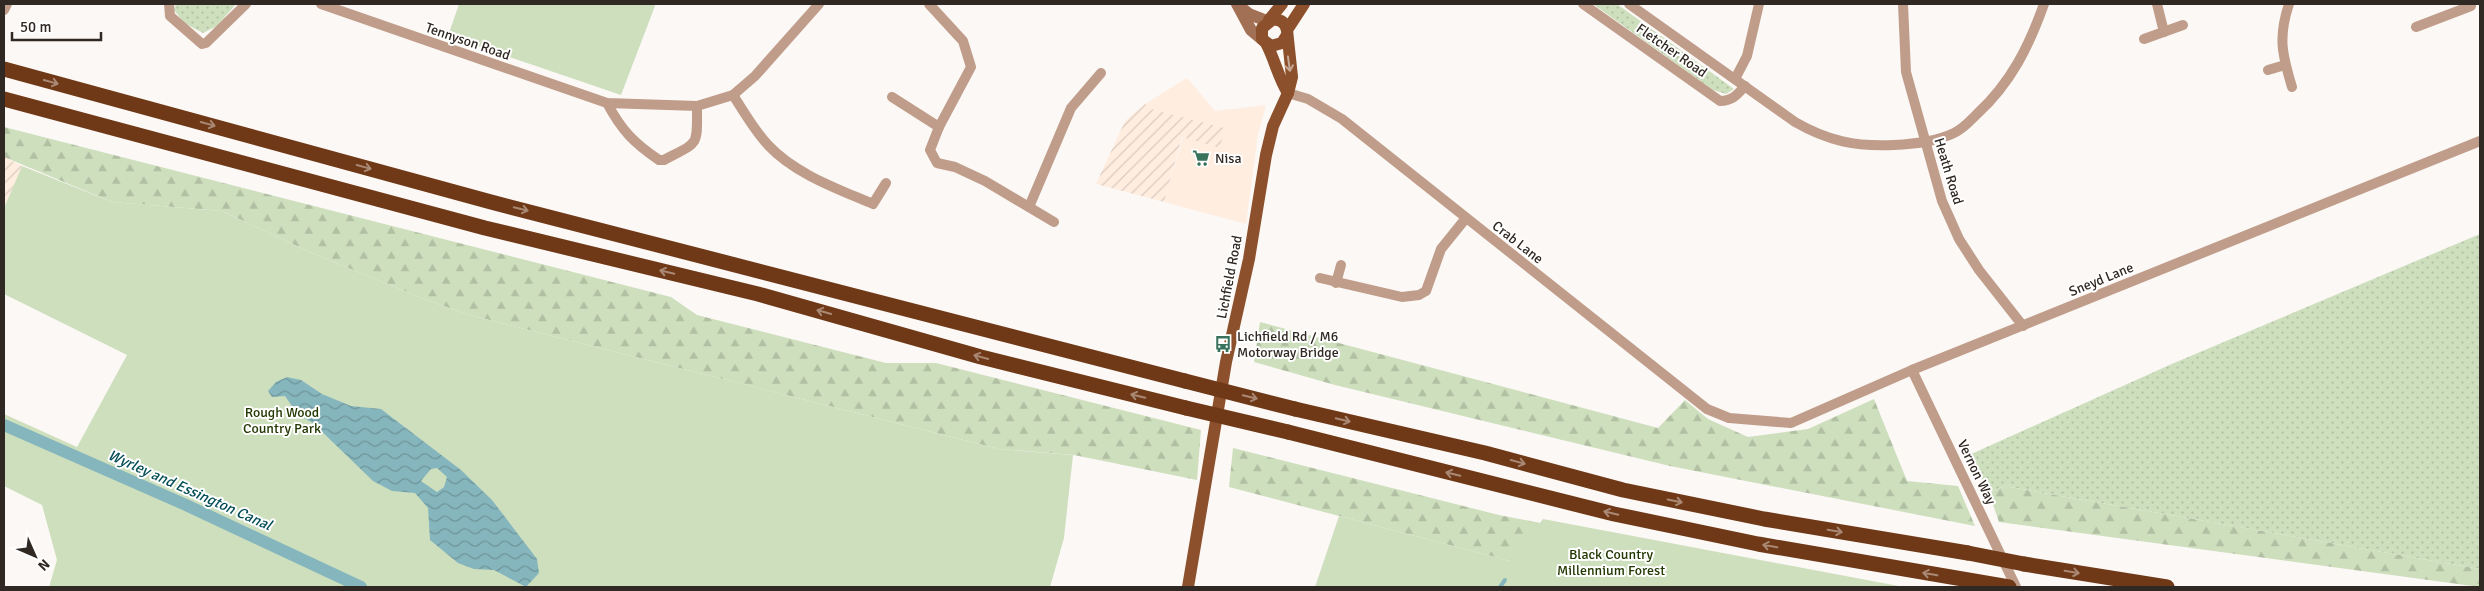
<svg xmlns="http://www.w3.org/2000/svg" width="2484" height="591" font-family="Signika,sans-serif">
  <style>
    .built { fill: #ffede0 }
    .industrial { fill: url(#industrial-furrows) }
    .grass { fill: url(#grass-dots) }
    .forest { fill: url(#forest-firs) }
    .park { fill: #cedfbe }
    .water { fill: url(#water-waves); fill-rule: evenodd }
    .lines { fill: none; stroke-linecap: round; stroke-linejoin: round }
    .stream { stroke: #86b6bd; stroke-width: 4 }
    .canal { stroke: #86b6bd; stroke-width: 12 }
    .street { stroke: #c09d8a; stroke-width: 10 }
    .secondary { stroke: #a27055; stroke-width: 12 }
    .primary { stroke: #8c502c; stroke-width: 12 }
    .highway { stroke: #6f3918; stroke-width: 15 }
    .highway-bridge { stroke: #6f3918; stroke-width: 15 }
    .oneway { stroke: #c6a896 }
    .oneway2 { stroke: #a98874 }
    .labels { text-anchor: middle; stroke-width: 4; stroke-linejoin: round; paint-order: stroke }
    .street-label { font-size: 14px; fill: #302822; stroke: #fff }
    .poi-label { font-size: 14px; fill: #302822; stroke: #fff; text-anchor: start }
    .park-label { font-size: 14px; fill: #223701; stroke: #fff }
    .water-label { font-size: 15px; font-style: italic; fill: #054e57; stroke: #fff }
  </style>
  <defs>
    <pattern id="industrial-furrows" width="10" height="10" patternUnits="userSpaceOnUse" patternTransform="scale(1.25)"><rect width="10" height="10" fill="#ffede0"/><path d="M-1 1l2-2M0 10L10 0M9 11l2-2" fill="none" stroke="#dbcbc0"/></pattern>
    <pattern id="grass-dots" width="8" height="8" patternUnits="userSpaceOnUse" patternTransform="scale(1.25)"><rect width="8" height="8" fill="#cedfbe"/><path d="M2 2h.1M6 6h.1" fill="none" stroke="#b1bfa3" stroke-width="1.8" stroke-linecap="round"/></pattern>
    <pattern id="forest-firs" width="22" height="20" patternUnits="userSpaceOnUse" patternTransform="scale(1.25)"><rect width="22" height="20" fill="#cedfbe"/><path d="M5 1l3.5 6h-7zM16 11l3.5 6h-7z" fill="#b1bfa3"/></pattern>
    <pattern id="water-waves" width="16" height="10" patternUnits="userSpaceOnUse" patternTransform="scale(1.25)"><rect width="16" height="10" fill="#86b6bd"/><path d="M0 5q4-4 8 0t8 0" fill="none" stroke="#6e9499"/></pattern>
  </defs>
  <rect width="100%" height="100%" fill="#fcf8f5"/>
  <polygon class="built" points="1187,78 1215,111 1266,105 1258,134 1246,224 1164,202 1183,137 1211,145 1225,128 1154,110 1145,104"/>
  <g class="industrial">
    <polygon points="1145,104 1154,110 1225,128 1220,148 1182,137 1164,202 1096,184 1125,121"/>
    <polygon points="4,157 22,166 4,208"/>
  </g>
  <g class="grass">
    <polygon points="176,4 236,4 217,26 203,33 184,23 174,10"/>
    <polygon points="1593,4 1617,4 1734,89 1726,94 1713,90"/>
    <polygon points="2480,234 2480,569 2004,486 1989,493 1969,455 2174,363"/>
  </g>
  <g class="forest">
    <polygon points="4,127 671,297 697,315 886,363 936,363 1201,430 1197,480 1074,455 999,449 466,314 424,299 314,254 222,211 112,202 4,157"/>
    <polygon points="1260,322 1658,428 1685,400 1708,419 1748,437 1808,429 1874,399 1907,481 1958,486 1975,526 1670,466 1335,385 1254,362"/>
    <polygon points="1233,448 1499,515 1869,587 1609,587 1229,487"/>
    <polygon points="2004,486 2480,569 2480,587 1999,522 1989,493"/>
  </g>
  <g class="park">
    <polygon points="459,4 654,4 655,6 621,95 448,36"/>
    <polygon points="22,166 112,202 222,211 314,254 424,299 466,314 999,449 1073,455 1064,538 1050,587 49,587 57,560 42,505 4,486 4,414 77,447 127,355 4,294 4,208"/>
    <polygon points="1339,516 1510,561 1543,519 1904,587 1315,587"/>
  </g>
  <path class="water" d="M287,377l14,3 21,14 29,12 30,3 80,61 31,30 45,59 2,14 -13,14 -32,-17 -20,-1 -16,-6 -28,-23 -2,-32 -13,-15 -23,-2 -19,-10 -60,-58 -15,-8 -13,-19 -13,1 -4,-6 8,-9zM437,468l10,9 -3,10 -7,5 -16,-11 10,-12z"/>
  <g class="lines">
    <polyline class="stream" points="1500,587 1505,580"/>
    <polyline class="canal" points="4,425 186,505 361,587"/>
    <g class="street">
      <polyline points="169,4 170,16 202,44 206,43 246,4"/>
      <polyline points="321,4 607,103 697,106 733,95 755,76 819,4"/>
      <polyline points="929,4 963,41 971,67 939,127"/>
      <path d="M1583,4l137,97c12,0 17,-6 25,-15"/>
      <path d="M1629,4l166,118c33,19 61,25 99,23 20,-1 41,-3 60,-12 9,-4 16,-12 23,-19 34,-31 52,-68 67,-110"/>
      <polyline points="1903,4 1906,72 1942,201 1959,239 1979,270 2023,326"/>
      <polyline points="2157,4 2164,32"/>
      <path d="M2289,4c-11,33 -7,50 3,83"/>
      <polyline points="4,10 7,4"/>
      <polyline points="2416,27 2471,6"/>
      <polyline points="2144,39 2183,25"/>
      <polyline points="2268,70 2285,65"/>
      <polyline points="1735,79 1747,56 1759,4"/>
      <polyline points="1288,93 1308,99 1342,119 1707,409 1729,418 1791,423 1912,370 2480,141"/>
      <path d="M733,95c11,17 21,35 35,50 27,29 70,44 105,59l13,-21"/>
      <polyline points="892,97 939,127 930,150 937,163 955,167 985,181 1054,222"/>
      <path d="M607,103c15,28 27,40 52,57h5c36,-19 33,-13 33,-54"/>
      <polyline points="1029,207 1071,108 1101,73"/>
      <polyline points="1320,278 1402,297 1419,295 1426,291 1441,249 1466,218"/>
      <polyline points="1336,283 1341,265"/>
      <polyline points="1912,370 2016,587"/>
    </g>
    <g class="secondary">
      <polyline points="1237,4 1251,30 1264,41"/>
      <polyline points="1240,7 1249,14 1267,21"/>
    </g>
    <g class="primary">
      <polyline points="1269,20 1282,4"/>
      <polyline points="1287,30 1304,4"/>
      <path d="M1266,43c9,17 12,34 22,50"/>
      <path d="M1188,587l38,-225 23,-103 17,-104 7,-29 15,-33 4,-16 -5,-47c-2,-8 -7,-11 -15,-10l-10,8v11l9,7 11,-3 5,-8"/>
    </g>
    <g class="highway">
      <polyline points="4,69 491,202 1185,381"/>
      <polyline points="4,99 485,228 758,294 981,357 1186,408"/>
      <polyline points="1295,409 1485,453 1623,490 1764,519 1968,553"/>
      <polyline points="1288,432 1614,514 1758,544 2009,587"/>
      <polyline points="2024,564 2167,587"/>
    </g>
    <g class="highway-bridge">
      <polyline points="1185,381 1295,409"/>
      <polyline points="1186,408 1288,432"/>
      <polyline points="1968,553 2024,564"/>
    </g>
  </g>
  <defs><path id="oneway-shaft" d="M-6 0H5M1.5-3L5.5 0L1.5 3" fill="none" stroke-width="1.6" stroke-linecap="round" stroke-linejoin="round" transform="scale(1.25)"/></defs>
  <use class="oneway" href="#oneway-shaft" transform="translate(1289 64) rotate(82)"/>
  <g class="oneway2">
    <use href="#oneway-shaft" transform="translate(51 82) rotate(15)"/>
    <use href="#oneway-shaft" transform="translate(208 124) rotate(15)"/>
    <use href="#oneway-shaft" transform="translate(364 167) rotate(15)"/>
    <use href="#oneway-shaft" transform="translate(521 209) rotate(14)"/>
    <use href="#oneway-shaft" transform="translate(667 272) rotate(-167)"/>
    <use href="#oneway-shaft" transform="translate(824 312) rotate(-164)"/>
    <use href="#oneway-shaft" transform="translate(981 357) rotate(-165)"/>
    <use href="#oneway-shaft" transform="translate(1138 396) rotate(-166)"/>
    <use href="#oneway-shaft" transform="translate(1250 397) rotate(14)"/>
    <use href="#oneway-shaft" transform="translate(1343 420) rotate(13)"/>
    <use href="#oneway-shaft" transform="translate(1518 462) rotate(15)"/>
    <use href="#oneway-shaft" transform="translate(1453 474) rotate(-166)"/>
    <use href="#oneway-shaft" transform="translate(1675 501) rotate(12)"/>
    <use href="#oneway-shaft" transform="translate(1611 513) rotate(-167)"/>
    <use href="#oneway-shaft" transform="translate(1835 531) rotate(10)"/>
    <use href="#oneway-shaft" transform="translate(1770 546) rotate(-170)"/>
    <use href="#oneway-shaft" transform="translate(2072 572) rotate(9)"/>
    <use href="#oneway-shaft" transform="translate(1930 574) rotate(-170)"/>
  </g>
  <defs>
    <g id="supermarket-bare" transform="scale(1.35)"><path d="M-6-5.5h2.5l.6 2H6L4.5 2H-2.5L-4.4-4H-6ZM-1.5 3.2a1.3 1.3 0 1 0 .1 0ZM3 3.2a1.3 1.3 0 1 0 .1 0Z" fill="#38725b" stroke="#fff" stroke-width="2.5" paint-order="stroke"/></g>
    <g id="bus-bare" transform="scale(1.35)"><path d="M-5-6H5V4H4V6H2V4H-2V6H-4V4H-5ZM-3.5-4V0h7V-4ZM-3.5 1.2v1.5H-2V1.2ZM2 1.2v1.5H3.5V1.2Z" fill="#38725b" stroke="#fff" stroke-width="2.5" paint-order="stroke"/></g>
  </defs>
  <g fill-rule="evenodd">
    <use href="#supermarket-bare" x="1201" y="158"/>
    <use href="#bus-bare" x="1223" y="344"/>
  </g>
  <g class="labels">
    <g class="street-label">
      <text transform="translate(468 41) rotate(19)" y="5">Tennyson Road</text>
      <text transform="translate(1672 50) rotate(35)" y="5">Fletcher Road</text>
      <text transform="translate(1949 171) rotate(73)" y="5">Heath Road</text>
      <text transform="translate(1518 242) rotate(38)" y="5">Crab Lane</text>
      <text transform="translate(1229 277) rotate(-79)" y="5">Lichfield Road</text>
      <text transform="translate(2101 279) rotate(-22)" y="5">Sneyd Lane</text>
      <text transform="translate(1977 472) rotate(64)" y="5">Vernon Way</text>
    </g>
    <g class="poi-label">
      <text x="1215" y="163">Nisa</text>
      <text x="1237" y="341">Lichfield Rd / M6<tspan x="1237" dy="16">Motorway Bridge</tspan></text>
    </g>
    <g class="park-label">
      <text x="282" y="417">Rough Wood<tspan x="282" dy="16">Country Park</tspan></text>
      <text x="1611" y="559">Black Country<tspan x="1611" dy="16">Millennium Forest</tspan></text>
    </g>
    <g class="water-label">
      <text transform="translate(190 490) rotate(24)" y="5">Wyrley and Essington Canal</text>
    </g>
  </g>
  <rect width="2484" height="591" fill="none" stroke="#302822" stroke-width="10"/>
  <g transform="translate(35 556) rotate(135)" stroke="#ffffff" stroke-width="4" paint-order="stroke">
  <path d="M0-4L9 19L0 12L-9 19Z" fill="#302822"/>
  <text y="-8" font-size="14" font-weight="bold" text-anchor="middle" fill="#302822">N</text>
  </g>
  <path d="M12 32v8h89v-8" fill="none" stroke="#302822" stroke-width="2.5"/>
  <text x="20" y="32" font-size="15" fill="#302822" stroke="#ffffff" stroke-width="4" paint-order="stroke">50 m</text>
</svg>
